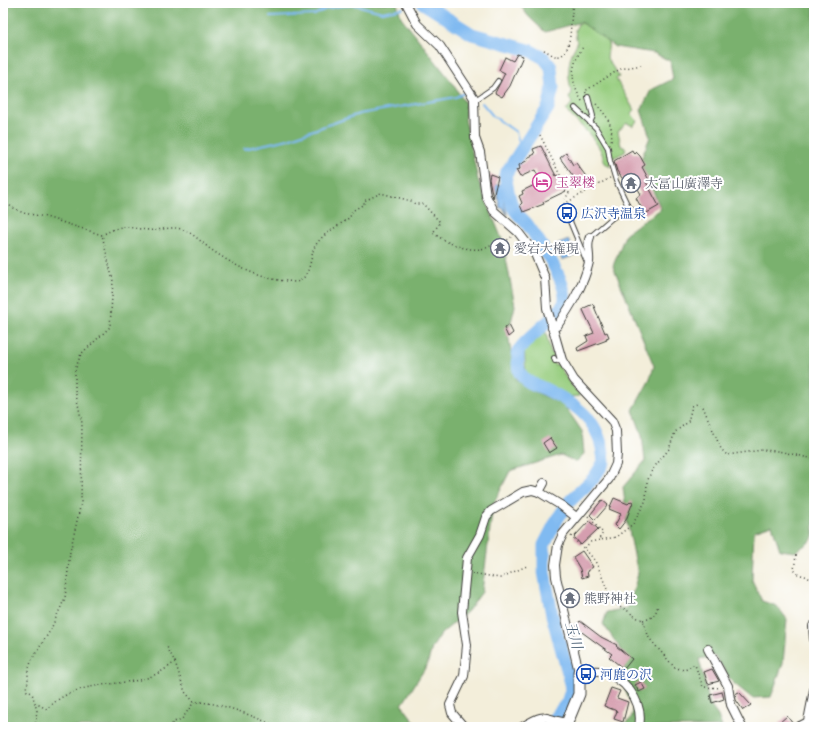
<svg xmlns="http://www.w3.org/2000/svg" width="817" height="730" font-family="'IM FELL French Canon','Noto Serif JP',serif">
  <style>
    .green { fill: #98ce80; stroke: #5a754e }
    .forest { fill: #7ab16e; stroke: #4b6645 }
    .water { fill: #80baf1; stroke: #4e6b86 }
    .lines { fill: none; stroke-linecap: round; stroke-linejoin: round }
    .stream { stroke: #80baf1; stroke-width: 2 }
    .river { stroke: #80baf1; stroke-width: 13 }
    .building { fill: #d59eaf }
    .service-casing { stroke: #3c3c38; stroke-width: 6 }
    .minor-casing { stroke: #3c3c38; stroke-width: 10 }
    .tertiary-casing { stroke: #3c3c38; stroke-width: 13 }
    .path { stroke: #3c3c38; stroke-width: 1.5; stroke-dasharray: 1 3; stroke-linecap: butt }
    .service { stroke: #fff; stroke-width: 4 }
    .minor { stroke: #fff; stroke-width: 8 }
    .tertiary { stroke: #fff; stroke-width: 11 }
    .labels { text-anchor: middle; stroke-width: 4; stroke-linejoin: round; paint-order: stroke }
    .hotel-label { font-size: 13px; fill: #b23c85; stroke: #fff; text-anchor: start }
    .worship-label { font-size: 13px; fill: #5b616d; stroke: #fff; text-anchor: start }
    .transit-label { font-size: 13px; fill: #164399; stroke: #fff; text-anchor: start }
    .water-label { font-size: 14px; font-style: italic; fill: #445b71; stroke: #fff }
  </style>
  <rect width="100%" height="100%" fill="#fff"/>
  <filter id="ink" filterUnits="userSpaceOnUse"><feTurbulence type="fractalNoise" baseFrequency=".025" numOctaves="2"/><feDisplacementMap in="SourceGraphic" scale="8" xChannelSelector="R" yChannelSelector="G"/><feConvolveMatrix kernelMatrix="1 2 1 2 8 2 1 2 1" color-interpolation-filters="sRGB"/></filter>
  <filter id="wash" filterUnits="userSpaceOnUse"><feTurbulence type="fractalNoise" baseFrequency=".012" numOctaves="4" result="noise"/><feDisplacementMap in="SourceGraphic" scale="16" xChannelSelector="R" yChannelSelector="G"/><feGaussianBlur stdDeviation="0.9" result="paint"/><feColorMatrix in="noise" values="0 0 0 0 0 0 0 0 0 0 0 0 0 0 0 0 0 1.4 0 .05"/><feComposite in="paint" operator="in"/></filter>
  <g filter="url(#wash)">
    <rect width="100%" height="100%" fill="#f3eeda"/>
    <g class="green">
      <path d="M589,22l20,19 -2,17 12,19 -3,2 18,31 -3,3 6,8 -4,5 -6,-3 -9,8 3,15 5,2 -1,4 -14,7 -1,8 -6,-5c-2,-20 -25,-37 -38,-51l6,-8 -3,-5 3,-5c-5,-16 -5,-35 5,-49l-2,-14 3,-6z"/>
      <polygon points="545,329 551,353 553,353 554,357 552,358 554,365 558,364 568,381 579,394 579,396 568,397 549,387 537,384 526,375 524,346 531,337"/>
    </g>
    <g class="forest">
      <polygon points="3,3 397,3 401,17 451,81 465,103 465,119 478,180 503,242 515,306 508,334 516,380 534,391 564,405 582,431 584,454 576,462 561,455 510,471 493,505 482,592 468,611 441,634 432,648 427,665 402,705 414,721 414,727 3,727"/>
      <path d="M519,3h295v531l-3,7 -16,11 -15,-2 -8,-25 -18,6 -2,49 10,21 15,5 10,13 -4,44 -12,34 -19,1 -20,-16 -17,-26 -16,3 11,46 8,11 4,11h-111l13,-3 7,-5 3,-12c-12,-21 -13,-26 -7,-49l-24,-34 4,-12 21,-4 10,-34 -11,-53 -4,-34 22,-26 -3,-26 -9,-25 16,-29 5,-15 -41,-100 13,-33 35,-24 -21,-47 10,-25 -9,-27 10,-20 22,-11 -3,-18 -16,-8 -39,-6 -34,-25 -36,10 -17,-16z"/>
    </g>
    <g class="water">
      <polygon points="501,184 507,215 503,208 500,208 495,185"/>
      <polygon points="569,240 575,255 562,260 556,245"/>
    </g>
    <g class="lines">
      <g class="stream">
        <polyline points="270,17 314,15 326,9 340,6 356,5 382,12 403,8"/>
        <polyline points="482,103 493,116 516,132 521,149"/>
        <polyline points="244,149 288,139 359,114 456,97 464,93"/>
      </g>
      <path class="river" d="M423,3l49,31 57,16 15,8 7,9 2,21 -5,20 -43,67c2,9 3,20 7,30 2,7 10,13 15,19 10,14 47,66 36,81 -12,18 -32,28 -45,46 0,6 -1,16 2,22 4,8 15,12 23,15 35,17 58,32 61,74l-10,16 -26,25 -10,15 -14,27v27l8,43 20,72 -5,16 -20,24"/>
    </g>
    <g id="blocks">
      <g class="building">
        <polygon points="517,54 523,56 510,86 502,97 495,93 505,73 499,70 505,57 513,61"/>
        <polygon points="541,146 556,176 558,175 566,191 543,202 544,204 523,212 520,205 522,203 519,196 523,194 522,191 541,182 535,170 520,177 516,170 520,169 519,165 528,160 527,158 535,154 533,149"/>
        <polygon points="632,150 634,154 636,152 640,156 645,165 642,167 649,180 646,182 659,206 645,214 636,198 641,194 633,181 627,185 617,171 614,161"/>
        <polygon points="566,153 573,165 576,163 588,179 577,187 570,178 573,176 560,158"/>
        <polygon points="490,174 498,177 493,198 489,179"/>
        <polygon points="593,304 605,333 607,332 609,337 606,338 607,340 578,351 577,348 588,341 586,336 594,333 583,310 584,308"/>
        <polygon points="509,325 513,333 508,337 504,328"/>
        <polygon points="550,438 557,448 549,453 543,443"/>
        <polygon points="614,498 628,504 631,501 633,502 626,520 619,529 615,525 621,514 609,509"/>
        <polygon points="602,500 608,505 595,520 590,515"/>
        <polygon points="589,521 598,529 581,545 574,537"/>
        <polygon points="582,551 593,567 587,571 588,576 582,578 580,569 573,557"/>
        <polygon points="580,621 601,637 617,645 616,646 632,659 624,669 609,657 612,654 575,627"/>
        <polygon points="712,669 719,681 708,684 704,672"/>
        <polygon points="641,682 645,689 639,692 635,685"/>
        <polygon points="611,688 620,691 617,698 628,702 623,722 614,719 617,711 604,706"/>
        <polygon points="722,692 724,699 712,703 710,695"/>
        <polygon points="739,692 751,705 743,710 736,700 735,694"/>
        <polygon points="787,716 793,724 793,727 782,727 779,723"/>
      </g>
    </g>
  </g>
  <g filter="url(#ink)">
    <use href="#blocks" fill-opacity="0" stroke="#3c3c38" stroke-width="1"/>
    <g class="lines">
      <g class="service-casing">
        <g id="service">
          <polyline points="588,97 593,116 590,123"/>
          <polyline points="474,101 493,88 498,81"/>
          <polyline points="575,108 596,128 608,148 610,161 616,181 628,206 642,217"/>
          <polyline points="569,219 586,260"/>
          <polyline points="590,237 612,218 628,206"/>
          <polyline points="554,358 555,361 562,360"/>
        </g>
      </g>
      <g class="minor-casing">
        <g id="minor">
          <path d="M406,3l11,21 23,22 34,52 1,40 5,14 6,44 8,15 24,21 17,22 10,24 2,30 15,52 12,20 38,41 4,10 1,23 -1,10 -7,15 -46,55 -5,11 -3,20 1,12 23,95c6,0 14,-2 20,-1 25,5 45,30 40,56"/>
          <path d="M552,328l5,-2c13,-19 27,-41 32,-64 1,-9 -3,-17 1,-25"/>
          <polyline points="544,483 539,492 562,506 576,517"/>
          <polyline points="813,626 814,639"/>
          <polyline points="708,649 728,686 731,705 742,727"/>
          <polyline points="808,721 814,690"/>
          <polyline points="464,727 452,713 450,705 464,676 467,645 462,612 467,558 480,535 486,517 491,511 523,492 532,490 539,492"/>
          <path d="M522,727c27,-16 19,-8 45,-4"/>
          <polyline points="798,727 814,719"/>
        </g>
      </g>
      <g class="tertiary-casing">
        <polyline id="tertiary" points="561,727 567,723 579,694 579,672"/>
      </g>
      <g class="path">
        <path d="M544,50c4,2 8,5 11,6 18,4 15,-35 17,-44 0,-3 1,-6 2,-9"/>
        <polyline points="586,93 585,91 620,69 642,65"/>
        <path d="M582,101c-12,-19 -12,-35 1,-54"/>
        <path d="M596,104c11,12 18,21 15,38"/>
        <polyline points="540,135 569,193 565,199"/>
        <path d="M3,202l20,11 23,4 56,18c25,-13 22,-7 47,-5 8,1 21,-3 27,-2 14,2 23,12 33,20 24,17 49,31 78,33 2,0 6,1 9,1 15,-3 14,-26 19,-36 8,-13 24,-20 35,-29l2,-6 12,-7v-3l17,-8 30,8 4,3h8l17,18 -7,11c14,10 35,20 52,15 5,-1 10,-5 14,-7l6,1 6,-5"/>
        <polyline points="564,204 610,178"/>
        <polyline points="628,213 630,221"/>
        <polyline points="588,516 603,533 599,539"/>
        <path d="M571,536c8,9 19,16 25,27 7,13 10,30 21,42 3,3 7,3 11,6 5,4 8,7 15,9l6,18 26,30 10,2 8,-5h2l8,22 18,1"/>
        <polyline points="585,548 590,542 616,537 633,524 646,500 647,482 652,470 669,449 675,432 688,422 692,406 697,404 703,407 721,449 727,455 762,450 778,451 814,459"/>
        <polyline points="796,555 794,570 798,574 808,577 814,586"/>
        <polyline points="472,573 500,578 527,566"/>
        <path d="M643,620c10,-1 13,-6 15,-15"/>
        <path d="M175,662l10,30 9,10c28,0 58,14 84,25"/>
        <path d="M35,703l12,6c25,-26 59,-23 92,-29 12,-2 26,-10 36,-18l-8,-15"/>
        <polyline points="35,727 37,711 32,693 27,691 26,688 28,682 28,671 32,659 50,631 65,598 70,552 81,503 82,423 75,390 75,370 81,354 110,327 113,281 102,235"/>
        <polyline points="169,727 174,722 182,719 194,702"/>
      </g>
      <use href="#service" class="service"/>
      <use href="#minor" class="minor"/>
      <use href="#tertiary" class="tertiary"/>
    </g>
  </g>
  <defs>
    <g id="hotel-ring" transform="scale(1)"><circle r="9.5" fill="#fff" stroke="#d1479c" stroke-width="1.5"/><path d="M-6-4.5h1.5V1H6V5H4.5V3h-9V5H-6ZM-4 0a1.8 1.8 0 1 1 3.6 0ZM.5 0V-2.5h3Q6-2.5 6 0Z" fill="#d1479c"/></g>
    <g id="temple-ring" transform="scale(1)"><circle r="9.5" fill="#fff" stroke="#6b7280" stroke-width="1.5"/><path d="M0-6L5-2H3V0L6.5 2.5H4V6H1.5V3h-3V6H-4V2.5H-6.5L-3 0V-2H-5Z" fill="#6b7280"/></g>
    <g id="bus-ring" transform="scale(1)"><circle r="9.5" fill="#fff" stroke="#1a4fb4" stroke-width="1.5"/><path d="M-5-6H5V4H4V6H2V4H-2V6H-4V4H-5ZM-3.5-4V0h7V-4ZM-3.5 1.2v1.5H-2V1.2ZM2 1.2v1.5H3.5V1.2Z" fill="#1a4fb4"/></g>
  </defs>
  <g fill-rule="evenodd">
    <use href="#hotel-ring" x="542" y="182"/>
    <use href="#temple-ring" x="631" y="183"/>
    <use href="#bus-ring" x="567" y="213"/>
    <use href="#temple-ring" x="500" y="248"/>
    <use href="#temple-ring" x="570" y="598"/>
    <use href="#bus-ring" x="586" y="674"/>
  </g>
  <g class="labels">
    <g class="hotel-label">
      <text x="556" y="187">玉翠楼</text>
    </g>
    <g class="worship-label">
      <text x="645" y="188">太冨山廣澤寺</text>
      <text x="514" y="253">愛宕大権現</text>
      <text x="584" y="603">熊野神社</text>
    </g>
    <g class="transit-label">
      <text x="581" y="218">広沢寺温泉</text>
      <text x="600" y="679">河鹿の沢</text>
    </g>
    <g class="water-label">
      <text transform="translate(574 635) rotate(74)" y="5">玉川</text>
    </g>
  </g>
  <rect width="817" height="730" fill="none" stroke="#fff" stroke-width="16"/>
</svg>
